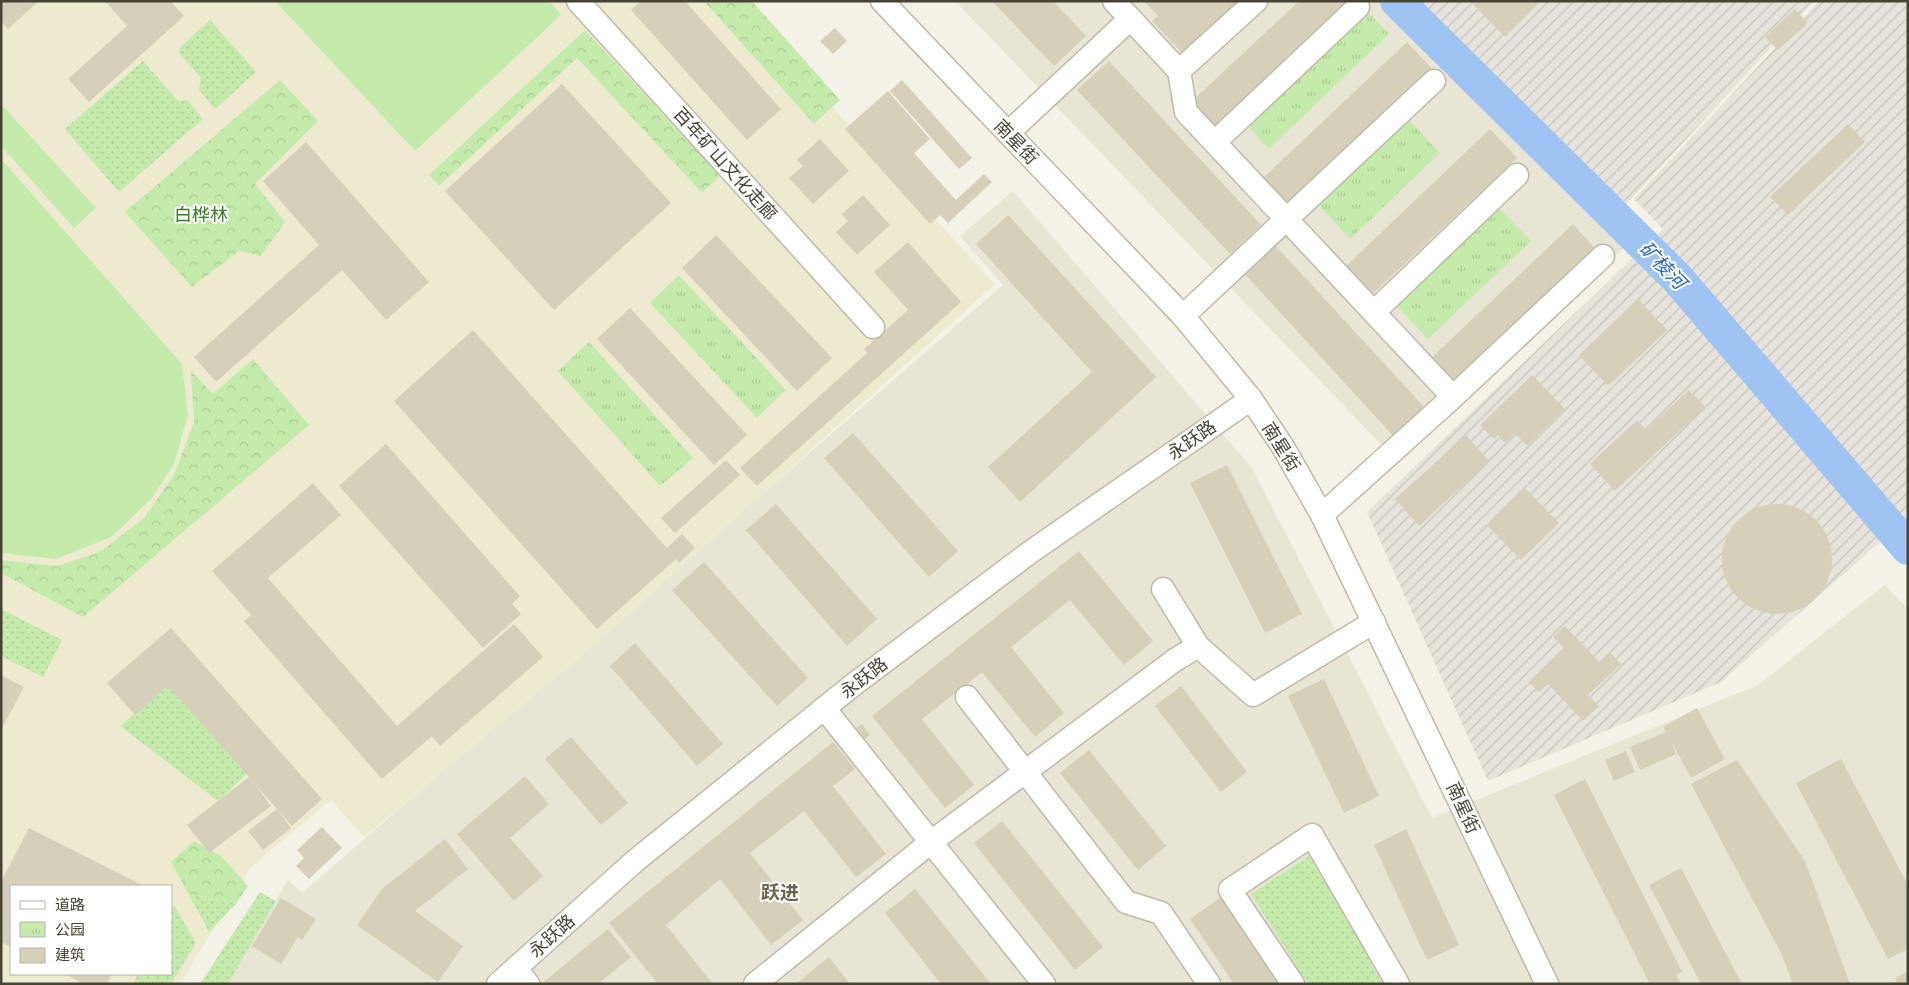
<svg xmlns="http://www.w3.org/2000/svg" width="1909" height="985" font-family="'Sofia Sans Condensed','Noto Sans SC',sans-serif">
  <style>
    .residential { fill: #e8e5d4 }
    .industrial { fill: url(#industrial-furrows) }
    .education { fill: #eeeacf; fill-rule: evenodd }
    .grass { fill: url(#grass-dots) }
    .forest { fill: url(#forest-crowns) }
    .park { fill: url(#park-tufts) }
    .garden { fill: #c5ebac }
    .lines { fill: none; stroke-linecap: round; stroke-linejoin: round }
    .river { stroke: #9fc4f4; stroke-width: 34 }
    .building { fill: #d6d0bb }
    .minor-casing { stroke: #c0bba8; stroke-width: 25 }
    .minor { stroke: #fff; stroke-width: 22 }
    .labels { text-anchor: middle; stroke-width: 4; stroke-linejoin: round; paint-order: stroke }
    .street-label { font-size: 18px; fill: #474335; stroke: #fff }
    .park-label { font-size: 18px; fill: #387c25; stroke: #fff }
    .water-label { font-size: 19px; font-style: italic; fill: #2865b9; stroke: #fff }
    .neighbourhood-label { font-size: 19px; font-weight: bold; fill: #6b634b; stroke: #fff }
  </style>
  <defs>
    <pattern id="industrial-furrows" width="10" height="10" patternUnits="userSpaceOnUse" patternTransform="scale(1.25)"><rect width="10" height="10" fill="#e6e3db"/><path d="M-1 1l2-2M0 10L10 0M9 11l2-2" fill="none" stroke="#c7c4bd"/></pattern>
    <pattern id="grass-dots" width="8" height="8" patternUnits="userSpaceOnUse" patternTransform="scale(1.25)"><rect width="8" height="8" fill="#c5ebac"/><path d="M2 2h.1M6 6h.1" fill="none" stroke="#abcb95" stroke-width="1.8" stroke-linecap="round"/></pattern>
    <pattern id="forest-crowns" width="20" height="18" patternUnits="userSpaceOnUse" patternTransform="scale(1.25)"><rect width="20" height="18" fill="#c5ebac"/><path d="M2 6a3 3 0 1 1 6 0M12 15a3 3 0 1 1 6 0" fill="none" stroke="#abcb95"/></pattern>
    <pattern id="park-tufts" width="24" height="20" patternUnits="userSpaceOnUse" patternTransform="scale(1.25)"><rect width="24" height="20" fill="#c5ebac"/><path d="M3 7l-1-3M5 7V3M7 7l1-3M15 17l-1-3M17 17v-4M19 17l1-3" fill="none" stroke="#abcb95"/></pattern>
  </defs>
  <rect width="100%" height="100%" fill="#f4f2e6"/>
  <g class="residential">
    <polygon points="955,1 1379,1 1624,248 1397,461"/>
    <polygon points="1013,191 1252,468 1432,818 1758,685 1885,585 1908,609 1908,984 227,984 288,880 302,893 1003,285 960,236"/>
  </g>
  <g class="industrial">
    <polygon points="1419,1 1814,1 1618,213"/>
    <polygon points="1819,1 1908,1 1908,522 1905,520 1721,682 1488,781 1367,512 1663,229 1634,199"/>
  </g>
  <path class="education" d="M1,1h734l260,283 -406,366 -225,187 -33,-37 -80,67 -71,117h-179zM11,886h160v88h-160z"/>
  <g class="grass">
    <polygon points="210,20 256,72 215,109 199,90 201,78 179,53 181,46"/>
    <polygon points="143,61 178,101 187,100 203,119 119,192 65,129"/>
    <polygon points="1,609 62,640 43,677 1,656"/>
    <polygon points="168,686 248,773 218,801 120,726"/>
    <polygon points="1309,856 1357,936 1382,984 1308,984 1251,894"/>
    <polygon points="260,892 276,901 228,984 200,984"/>
    <polygon points="188,893 235,905 209,932"/>
    <polygon points="174,905 196,943 171,984 133,984 138,974 171,974 171,911"/>
  </g>
  <g class="forest">
    <polygon points="704,1 752,1 840,100 814,124"/>
    <polygon points="585,30 720,176 702,193 577,58 439,186 429,175"/>
    <polygon points="280,80 318,121 255,184 285,222 261,256 239,251 192,287 125,212"/>
    <polygon points="253,359 309,425 83,617 1,573 1,560 57,566 100,552 144,518 174,475 194,422 191,371 213,394"/>
    <polygon points="194,841 221,856 248,886 235,905 188,893 171,862"/>
  </g>
  <g class="park">
    <polygon points="1365,9 1389,34 1269,149 1245,123"/>
    <polygon points="1408,119 1440,153 1350,239 1318,204"/>
    <polygon points="1496,205 1531,241 1428,339 1394,303"/>
    <polygon points="679,275 786,390 757,418 650,303"/>
    <polygon points="589,342 693,458 660,486 558,371"/>
  </g>
  <g class="garden">
    <polygon points="275,1 549,1 561,15 415,151"/>
    <polygon points="1,104 96,208 74,228 1,146"/>
    <polygon points="1,159 182,364 188,415 174,464 151,499 111,537 56,559 1,553"/>
  </g>
  <g class="lines">
    <polyline class="river" points="1397,1 1677,278 1908,548"/>
  </g>
  <g class="building">
    <polygon points="1,1 39,1 8,29 1,21"/>
    <polygon points="105,1 170,1 184,16 89,102 68,79 127,26"/>
    <polygon points="641,1 685,1 781,109 747,140 631,10"/>
    <polygon points="992,1 1053,1 1086,36 1054,66"/>
    <polygon points="1144,1 1239,1 1182,53 1152,21 1158,16"/>
    <polygon points="1299,1 1353,1 1214,131 1189,104"/>
    <polygon points="1470,1 1541,1 1505,37"/>
    <polygon points="1795,9 1808,23 1778,50 1765,37"/>
    <polygon points="835,28 847,41 833,54 820,41"/>
    <polygon points="1407,42 1433,70 1286,209 1260,181"/>
    <polygon points="1109,61 1261,225 1230,254 1077,90"/>
    <polygon points="902,80 972,158 959,169 890,91"/>
    <polygon points="562,84 671,203 554,310 445,191"/>
    <polygon points="888,91 930,139 914,153 956,200 984,174 992,182 948,223 940,215 930,224 845,129"/>
    <polygon points="1848,124 1865,142 1788,215 1770,197"/>
    <polygon points="1490,129 1517,158 1368,298 1342,270"/>
    <polygon points="820,139 849,171 813,204 789,178 803,166 797,160"/>
    <polygon points="306,142 429,282 386,320 342,270 216,382 194,357 319,245 263,181"/>
    <polygon points="863,195 890,225 857,255 836,232 848,221 842,214"/>
    <polygon points="1008,215 1156,377 1020,502 988,467 1092,372 976,244"/>
    <polygon points="1573,224 1599,253 1455,390 1428,361"/>
    <polygon points="716,235 832,358 797,391 682,268"/>
    <polygon points="908,242 961,302 757,486 740,468 867,353 864,349 908,310 874,272"/>
    <polygon points="1274,244 1427,410 1396,439 1243,272"/>
    <polygon points="1638,299 1667,330 1608,386 1579,355"/>
    <polygon points="630,308 747,435 714,465 597,339"/>
    <polygon points="473,330 667,548 682,534 695,548 679,563 676,559 597,629 394,401"/>
    <polygon points="1532,375 1565,409 1527,446 1515,433 1505,443 1498,435 1494,439 1480,425"/>
    <polygon points="1689,390 1705,407 1615,491 1590,464 1637,420 1646,430"/>
    <polygon points="853,433 958,551 929,577 824,458"/>
    <polygon points="1466,435 1489,461 1419,526 1395,499"/>
    <polygon points="386,444 520,596 512,604 521,614 483,648 339,486"/>
    <polygon points="726,460 740,475 675,533 661,518"/>
    <polygon points="1227,465 1302,614 1265,633 1190,483"/>
    <polygon points="313,483 341,515 268,578 397,726 514,624 543,657 440,746 432,736 382,779 244,621 251,615 212,571"/>
    <polygon points="1525,488 1559,523 1521,560 1487,525"/>
    <circle cx="1777" cy="559" r="55"/>
    <polygon points="776,504 877,619 847,646 746,530"/>
    <polygon points="1079,551 1153,641 1124,665 1070,600 1011,647 1064,713 1035,737 982,672 922,719 974,785 945,808 872,716"/>
    <polygon points="704,562 808,678 777,706 672,590"/>
    <polygon points="1565,626 1599,662 1610,652 1621,664 1588,695 1599,706 1583,721 1548,684 1539,692 1529,682 1564,648 1553,637"/>
    <polygon points="171,628 322,799 292,826 254,783 271,806 209,853 187,825 249,777 168,686 135,715 107,683"/>
    <polygon points="635,643 723,744 697,766 610,666"/>
    <polygon points="1,675 24,687 1,730"/>
    <polygon points="1324,679 1379,796 1344,813 1288,696"/>
    <polygon points="1181,686 1247,772 1221,792 1155,706"/>
    <polygon points="1697,708 1725,759 1691,778 1671,741 1676,754 1640,770 1630,747 1666,732 1663,727"/>
    <polygon points="862,724 870,735 861,742 852,731"/>
    <polygon points="571,737 628,803 601,825 545,759"/>
    <polygon points="833,742 855,769 833,786 886,854 856,877 804,811 750,853 803,920 771,945 720,879 666,925 713,984 658,984 609,923"/>
    <polygon points="1089,750 1166,846 1138,870 1060,773"/>
    <polygon points="1626,751 1635,772 1614,781 1605,760"/>
    <polygon points="1841,759 1908,885 1908,949 1888,959 1796,783"/>
    <polygon points="1737,760 1805,861 1850,984 1793,984 1782,955 1691,784"/>
    <polygon points="525,776 549,804 510,838 543,876 514,901 457,834"/>
    <polygon points="1585,779 1682,972 1676,975 1681,984 1650,984 1554,795"/>
    <polygon points="277,809 291,828 263,850 248,831"/>
    <polygon points="1002,821 1103,947 1075,970 974,843"/>
    <polygon points="322,827 342,848 309,879 296,866 304,858 297,850"/>
    <polygon points="29,828 144,886 11,886 11,947 1,942 1,882"/>
    <polygon points="1406,829 1459,945 1427,960 1374,845"/>
    <polygon points="445,839 468,869 415,911 463,946 438,982 357,925 382,889"/>
    <polygon points="1681,868 1742,984 1701,984 1649,885"/>
    <polygon points="915,889 991,984 941,984 885,913"/>
    <polygon points="1224,895 1284,984 1234,984 1190,919"/>
    <polygon points="281,898 316,919 302,940 298,937 281,964 252,946"/>
    <polygon points="608,929 631,957 598,984 541,984"/>
    <polygon points="829,957 850,984 799,984 798,982"/>
    <polygon points="1908,971 1908,984 1898,984 1895,978"/>
    <polygon points="64,974 112,974 107,984 84,984"/>
  </g>
  <g class="lines">
    <g class="minor-casing">
      <g id="minor">
        <polyline points="578,1 873,327"/>
        <polyline points="882,1 1183,316 1251,399 1283,447 1322,515 1547,984"/>
        <polyline points="1114,1 1179,71 1186,112 1453,397"/>
        <polyline points="1179,71 1256,1"/>
        <polyline points="1008,133 1130,19"/>
        <polyline points="1215,142 1358,7"/>
        <polyline points="1374,312 1517,175"/>
        <polyline points="1183,316 1434,81"/>
        <polyline points="1322,515 1453,397 1603,256"/>
        <polyline points="1163,589 1198,646 1253,695 1374,622"/>
        <polyline points="967,697 1126,902 1161,913 1209,984"/>
        <polyline points="824,708 1044,984"/>
        <polyline points="516,968 528,984"/>
        <polyline points="498,984 635,861 853,685 1029,553 1251,399"/>
        <polyline points="755,984 931,842 1175,660 1198,646"/>
        <polyline points="1293,984 1230,890 1312,835 1398,984"/>
      </g>
    </g>
    <use href="#minor" class="minor"/>
  </g>
  <g class="labels">
    <g class="street-label">
      <text transform="translate(1016 142) rotate(46)" y="6">南星街</text>
      <text transform="translate(725 164) rotate(48)" y="6">百年矿山文化走廊</text>
      <text transform="translate(1192 440) rotate(-35)" y="6">永跃路</text>
      <text transform="translate(1281 447) rotate(58)" y="6">南星街</text>
      <text transform="translate(864 678) rotate(-38)" y="6">永跃路</text>
      <text transform="translate(1463 808) rotate(65)" y="6">南星街</text>
      <text transform="translate(552 936) rotate(-42)" y="6">永跃路</text>
    </g>
    <g class="park-label">
      <text x="201" y="221">白桦林</text>
    </g>
    <g class="water-label">
      <text transform="translate(1663 265) rotate(46)" y="7">矿棱河</text>
    </g>
    <g class="neighbourhood-label">
      <text x="780" y="899">跃进</text>
    </g>
  </g>
  <rect width="1909" height="985" fill="none" stroke="#474335" stroke-width="5"/>
  <rect x="10" y="885" width="162" height="90" fill="#ffffff" stroke="#b5b4ae"/>
  <rect x="20" y="901" width="25" height="8" fill="#ffffff" stroke="#b5b4ae"/>
  <text x="55" y="910" font-size="15" fill="#474335">道路</text>
  <rect x="20" y="922" width="25" height="15" fill="url(#park-tufts)" stroke="#b5b4ae"/>
  <text x="55" y="935" font-size="15" fill="#474335">公园</text>
  <rect x="20" y="948" width="25" height="15" fill="#d6d0bb" stroke="#b5b4ae"/>
  <text x="55" y="960" font-size="15" fill="#474335">建筑</text>
</svg>
